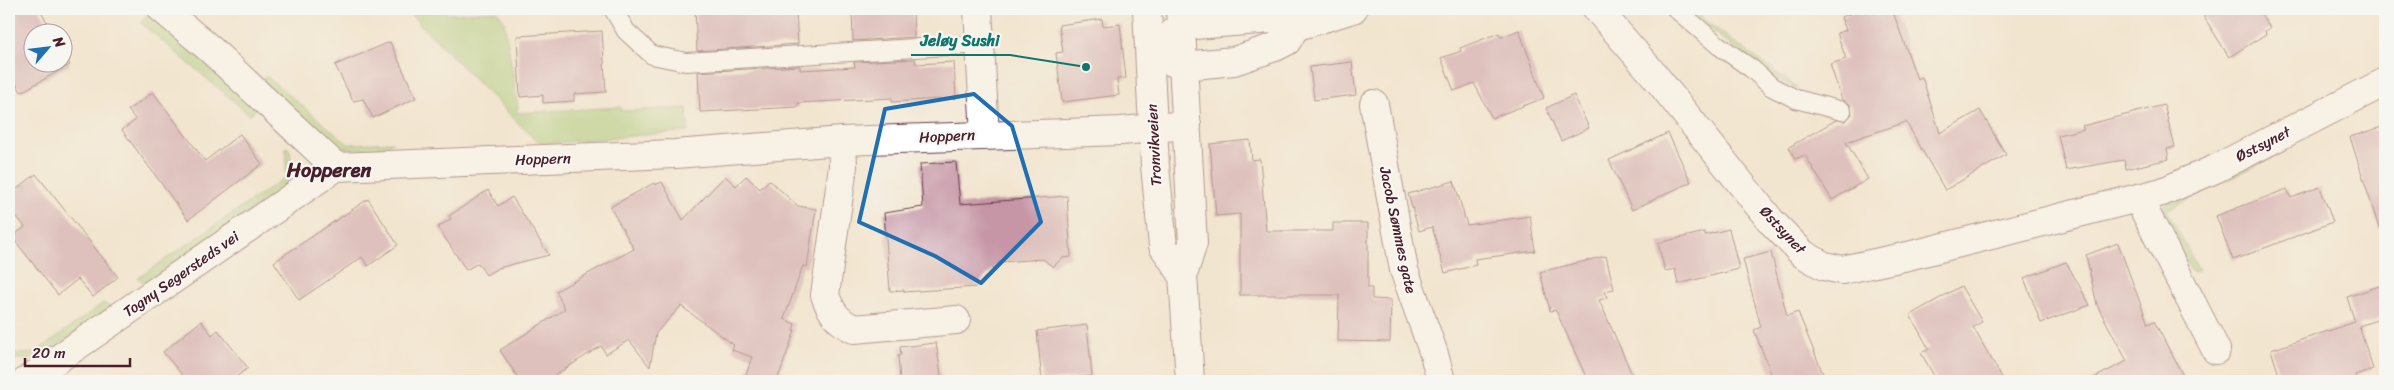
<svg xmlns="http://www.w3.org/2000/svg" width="2394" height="390" font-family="Sriracha,sans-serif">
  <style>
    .green { fill: #a3ca75; stroke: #767450 }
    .building { fill: #c695a6 }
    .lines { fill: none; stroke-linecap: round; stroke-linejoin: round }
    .service-casing { stroke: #633d44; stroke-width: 20 }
    .minor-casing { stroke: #633d44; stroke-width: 30 }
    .tertiary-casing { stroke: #633d44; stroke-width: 30 }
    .primary-casing { stroke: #633d44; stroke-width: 30 }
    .service { stroke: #fff; stroke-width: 18 }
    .minor { stroke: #fff; stroke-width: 28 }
    .tertiary { stroke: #fff; stroke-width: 28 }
    .primary { stroke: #fff; stroke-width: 28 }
    .marked { fill: none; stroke: #1f6fb2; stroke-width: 4; stroke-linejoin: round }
    .labels { text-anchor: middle; stroke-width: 4.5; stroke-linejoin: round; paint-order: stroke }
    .street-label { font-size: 15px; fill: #4a1f2b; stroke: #f6f6f2 }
    .district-label { font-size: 20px; font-weight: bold; fill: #4a1f2b; stroke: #f6f6f2 }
    .leader { fill: none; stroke: #0f766e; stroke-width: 2 }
    .callout-dot { fill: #0f766e; stroke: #f6f6f2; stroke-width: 2 }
    .callout-label { font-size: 16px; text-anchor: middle; font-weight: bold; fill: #0f766e; stroke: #f6f6f2; stroke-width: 4.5; stroke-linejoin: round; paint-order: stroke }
  </style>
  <rect width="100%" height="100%" fill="#f6f6f2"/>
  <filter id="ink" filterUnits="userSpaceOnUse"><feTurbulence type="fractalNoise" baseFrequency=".02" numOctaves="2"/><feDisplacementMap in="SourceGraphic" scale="10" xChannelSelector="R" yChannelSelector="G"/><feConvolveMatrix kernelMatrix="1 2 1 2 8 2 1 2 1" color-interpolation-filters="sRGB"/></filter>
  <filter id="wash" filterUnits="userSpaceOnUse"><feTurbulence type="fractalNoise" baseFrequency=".0096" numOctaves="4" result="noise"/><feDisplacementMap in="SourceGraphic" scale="20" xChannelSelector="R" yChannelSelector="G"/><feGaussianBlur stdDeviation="1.12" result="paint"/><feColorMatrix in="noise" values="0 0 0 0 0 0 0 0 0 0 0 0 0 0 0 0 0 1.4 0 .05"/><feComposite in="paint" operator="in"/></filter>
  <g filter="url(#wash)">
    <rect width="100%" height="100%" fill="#f2e5cf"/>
    <g class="green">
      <polygon points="405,9 439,9 449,14 497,11 504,20 518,107 516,113 621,107 621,111 687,108 688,131 543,144 532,137"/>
      <path d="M1686,9h8l11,12 93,67c-34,-9 -83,-57 -112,-79z"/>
      <polygon points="145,16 153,16 253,104 255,110 250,115 141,23"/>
      <path d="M266,76l82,68 45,-2c-15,10 -43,8 -60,2l-70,-60 -1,-4z"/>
      <path d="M286,146l4,4c2,18 4,26 -9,40l-137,93 -6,-5 148,-101z"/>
      <polygon points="2275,149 2279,154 2167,210 2199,271 2192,272 2176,243 2163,207 2166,202"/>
      <polygon points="103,303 110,306 106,311 38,359 9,359 9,349 18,354 35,353"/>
    </g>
    <g id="blocks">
      <g class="building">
        <polygon points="9,9 39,9 53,32 32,32 32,62 62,62 62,50 70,65 21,92 9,69"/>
        <polygon points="695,9 769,9 770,13 796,12 798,44 697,51"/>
        <polygon points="852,9 913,9 914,37 853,41"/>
        <polygon points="1864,9 1892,9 1917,79 1922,77 1940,133 1980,110 2006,155 1945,190 1906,122 1846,142 1868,179 1832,200 1805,155 1795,159 1789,147 1836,120 1845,121 1852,114 1850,104 1842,100 1830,64 1846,59 1837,33 1846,30 1841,17"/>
        <polygon points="2199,9 2258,9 2270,28 2265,31 2266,34 2229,57"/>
        <polygon points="1102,19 1103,26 1120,24 1126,78 1117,79 1119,95 1062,102 1056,53 1063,52 1059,25"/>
        <polygon points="1519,30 1544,98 1492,118 1474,83 1454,91 1441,58 1461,51 1460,48 1499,33 1501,37"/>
        <polygon points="602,31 606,92 574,94 574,101 543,103 543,95 520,97 517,36"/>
        <polygon points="390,42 416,98 373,118 363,99 353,101 335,65"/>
        <polygon points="915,59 916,64 954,62 956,98 892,102 892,98 798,103 798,107 700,112 698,72 800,66 800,70 855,67 854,62"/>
        <polygon points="1352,62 1356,95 1314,100 1310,67"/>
        <polygon points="153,92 205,161 240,134 262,164 188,220 122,130 136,120 128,110"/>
        <polygon points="1574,95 1589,128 1561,141 1546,108"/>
        <polygon points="2164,105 2175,147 2167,149 2169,159 2126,169 2124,160 2066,170 2058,135 2084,129 2082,126"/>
        <polygon points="2385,126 2385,227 2379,228 2350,137"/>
        <polygon points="1668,133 1691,182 1632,210 1609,160"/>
        <polygon points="1250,140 1252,160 1260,159 1266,231 1333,231 1333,223 1368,223 1368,288 1372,288 1372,299 1391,300 1390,342 1338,341 1339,295 1240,295 1240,214 1216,216 1210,144"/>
        <polygon points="956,162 960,204 1067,196 1071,257 1062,258 1053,267 1043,259 1000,262 976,287 904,292 904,290 890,291 884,213 923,207 920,164"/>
        <polygon points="36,174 118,277 93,297 78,279 58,295 12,237 25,227 9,207 9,195"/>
        <polygon points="725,176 736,186 746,176 760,189 769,180 798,206 816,209 807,267 803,266 784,319 795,324 793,330 795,330 777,381 744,381 752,357 732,350 734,345 681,306 656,333 650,367 629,340 606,354 601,346 546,381 520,381 500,350 565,309 556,291 634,249 610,207 654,183 655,185 662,182 683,220"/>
        <polygon points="1454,181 1467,225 1530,216 1535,251 1475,259 1476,265 1445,273 1432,227 1419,231 1408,194"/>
        <polygon points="2320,187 2333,222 2233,260 2216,216 2287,189 2291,198"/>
        <polygon points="488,190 498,206 512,197 549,255 498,268 486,275 478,263 466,270 438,227 451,219 449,216"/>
        <polygon points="368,199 398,245 368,266 362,257 299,300 274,262"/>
        <polygon points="1729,229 1739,269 1678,284 1675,269 1665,271 1658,243 1705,232 1705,235"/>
        <polygon points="2118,243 2148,324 2154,321 2186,381 2088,381 2127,361 2097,305 2086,255"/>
        <polygon points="1771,252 1787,316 1798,312 1826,381 1774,381 1754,330 1761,327 1743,259"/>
        <polygon points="1606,256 1614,289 1605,291 1607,298 1599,300 1635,381 1588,381 1557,313 1555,310 1550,311 1540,272"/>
        <polygon points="2066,262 2090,305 2041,323 2024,278"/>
        <polygon points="2385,284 2385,317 2359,326 2373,369 2355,375 2358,381 2281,381 2271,350 2355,322 2347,297"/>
        <polygon points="1961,286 1982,322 1973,327 2004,381 1937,381 1921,353 1929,349 1910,315"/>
        <polygon points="201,321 212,335 218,330 248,368 231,381 187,381 163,352"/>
        <polygon points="1087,325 1092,376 1042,381 1037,331"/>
        <polygon points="936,343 942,381 900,381 898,356 901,355 900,347"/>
      </g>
    </g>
  </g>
  <g filter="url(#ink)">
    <use href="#blocks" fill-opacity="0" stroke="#633d44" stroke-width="1"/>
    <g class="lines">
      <g class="service-casing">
        <g id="service">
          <polyline points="613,9 626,31 652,55 686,62 981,44"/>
          <polyline points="1676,9 1718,45 1752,69 1772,87 1796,99 1842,111"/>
        </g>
      </g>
      <g class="minor-casing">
        <g id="minor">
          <polyline points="162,9 210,49 336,167 675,154 842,141 1121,131 1187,125"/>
          <polyline points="978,9 985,135"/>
          <polyline points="1597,9 1655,76 1771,221 1803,254 1824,266 1842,270 1908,256 2162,192 2215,169 2385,82"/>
          <polyline points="1374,104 1404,270 1434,354 1441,381"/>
          <path d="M842,141l1,25 -18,129c6,17 12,26 29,34l102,-9"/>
          <polyline points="2138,198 2216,350"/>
          <polyline points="26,381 336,167"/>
        </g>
      </g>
      <g class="tertiary-casing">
        <polyline id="tertiary" points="1295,27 1272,19 1181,26 1150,54 1184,66 1234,61 1275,47 1287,41 1295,27 1353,9"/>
      </g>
      <g class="primary-casing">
        <g id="primary">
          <polyline points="1147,9 1155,166 1163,246 1183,275"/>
          <polyline points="1180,9 1193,243 1183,275 1190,381"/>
        </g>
      </g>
      <use href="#service" class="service"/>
      <use href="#minor" class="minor"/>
      <use href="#tertiary" class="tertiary"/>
      <use href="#primary" class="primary"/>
    </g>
  </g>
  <path d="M0 0H2394V390H0ZM974,94l38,32 29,96 -60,61 -46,-27 -76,-34 26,-113z" fill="#f2e5cf" fill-opacity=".55" fill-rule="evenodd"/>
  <path class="marked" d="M974,94l38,32 29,96 -60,61 -46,-27 -76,-34 26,-113z"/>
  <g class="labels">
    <g class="street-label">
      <text transform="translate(947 136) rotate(-3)" y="5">Hoppern</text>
      <text transform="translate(2263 144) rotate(-27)" y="5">Østsynet</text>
      <text transform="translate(1154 145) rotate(-93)" y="5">Tronvikveien</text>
      <text transform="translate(543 159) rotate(-2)" y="5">Hoppern</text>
      <text transform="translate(1398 230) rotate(78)" y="5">Jacob Sømmes gate</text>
      <text transform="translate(1783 230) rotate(47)" y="5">Østsynet</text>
      <text transform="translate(181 274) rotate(-35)" y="5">Togny Segersteds vei</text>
    </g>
    <g class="district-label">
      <text x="329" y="177">Hopperen</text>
    </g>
  </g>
  <path class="leader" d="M1086 67L1010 55H911"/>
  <circle class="callout-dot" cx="1086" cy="67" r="5"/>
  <g class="callout-label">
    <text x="960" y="46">Jeløy Sushi</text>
  </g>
  <rect width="2394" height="390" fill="none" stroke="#f6f6f2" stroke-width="30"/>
  <g transform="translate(48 48) rotate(62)"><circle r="24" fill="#f6f6f2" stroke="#b1a0a2"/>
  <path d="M0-4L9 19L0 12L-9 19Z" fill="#1f6fb2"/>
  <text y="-8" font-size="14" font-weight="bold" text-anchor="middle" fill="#4a1f2b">N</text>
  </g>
  <path d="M25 358v8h105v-8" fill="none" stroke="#4a1f2b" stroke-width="2.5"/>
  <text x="32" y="358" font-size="15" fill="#4a1f2b" stroke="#f6f6f2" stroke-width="4" paint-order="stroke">20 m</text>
</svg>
